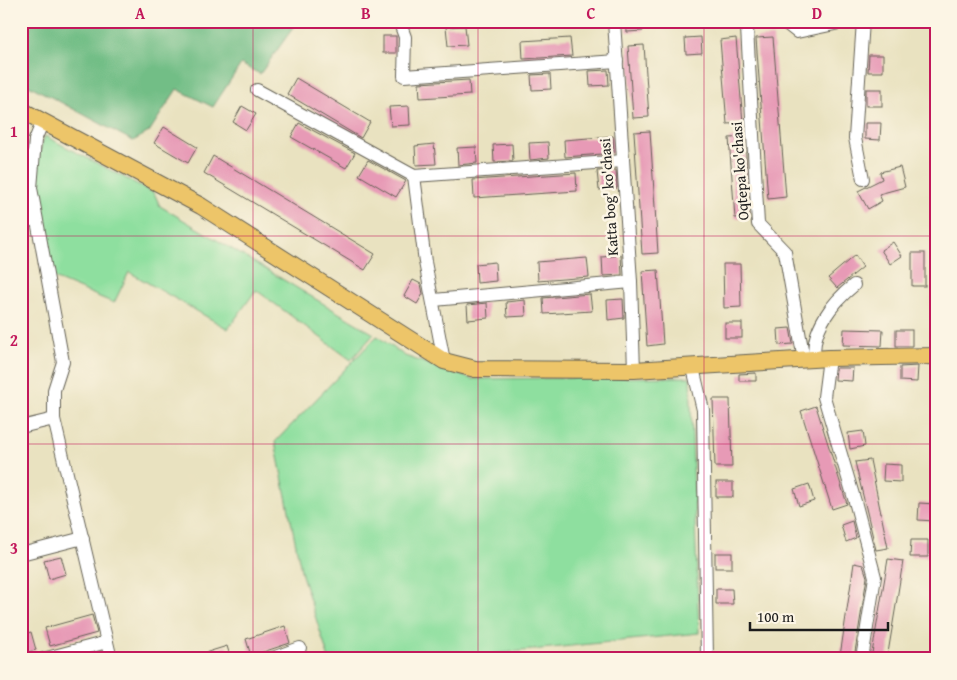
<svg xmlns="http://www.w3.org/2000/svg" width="957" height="680" font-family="'Gentium Book Plus',serif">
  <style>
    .green { fill: #8edf9f; stroke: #557e5e }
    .forest { fill: #72be86; stroke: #476d51 }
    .building { fill: #e79ab6 }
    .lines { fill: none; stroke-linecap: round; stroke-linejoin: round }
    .minor-casing { stroke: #646155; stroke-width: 14 }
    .major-casing { stroke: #646155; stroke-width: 18 }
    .minor { stroke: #fff; stroke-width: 12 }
    .major { stroke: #edc569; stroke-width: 16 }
    .grid { fill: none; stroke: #c2185b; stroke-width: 1; stroke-opacity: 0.55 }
    .labels { text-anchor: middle; stroke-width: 5; stroke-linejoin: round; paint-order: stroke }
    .street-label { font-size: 15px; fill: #1c1c1c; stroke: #fcf5e5 }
    .neatline { fill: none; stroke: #c2185b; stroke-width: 2 }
    .grid-label { font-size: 16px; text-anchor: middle; font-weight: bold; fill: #c2185b }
  </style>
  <rect width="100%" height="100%" fill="#fcf5e5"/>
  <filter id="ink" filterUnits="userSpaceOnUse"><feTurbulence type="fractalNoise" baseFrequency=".02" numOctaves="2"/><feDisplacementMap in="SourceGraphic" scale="10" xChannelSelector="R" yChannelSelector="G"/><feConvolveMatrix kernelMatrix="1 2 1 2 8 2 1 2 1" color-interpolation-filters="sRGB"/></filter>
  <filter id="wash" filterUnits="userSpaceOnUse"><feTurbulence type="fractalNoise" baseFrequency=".0096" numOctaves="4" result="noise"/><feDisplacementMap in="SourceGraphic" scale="20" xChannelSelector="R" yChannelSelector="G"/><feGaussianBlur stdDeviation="1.12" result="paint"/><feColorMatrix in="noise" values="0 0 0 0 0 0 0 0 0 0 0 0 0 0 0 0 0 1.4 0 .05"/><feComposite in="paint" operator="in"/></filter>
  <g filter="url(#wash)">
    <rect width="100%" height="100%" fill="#e9e2c0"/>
    <g class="green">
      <path d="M45,136l109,57 6,13 214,128 -23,26 -95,-70 -28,39 -99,-57 -15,31 -67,-28c-4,-39 -19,-103 -2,-139z"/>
      <polygon points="377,336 405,356 472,379 690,377 699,633 462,657 462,659 329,659 302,575 275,442"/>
    </g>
    <polygon class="forest" points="33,21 298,21 260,74 241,64 213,107 177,89 149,132 133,141 21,81 21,49"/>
    <g id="blocks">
      <g class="building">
        <polygon points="626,21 642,21 643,31 627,32"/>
        <polygon points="465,26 467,45 448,46 446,27"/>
        <rect x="383" y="36" width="13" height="17"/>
        <polygon points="701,37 702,53 686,54 685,38"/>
        <polygon points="773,37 786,197 768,199 756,38"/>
        <polygon points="570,38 572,56 523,59 522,41"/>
        <polygon points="736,38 743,123 727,124 720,40"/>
        <polygon points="644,45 649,117 633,118 628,46"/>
        <polygon points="869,55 883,55 883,72 868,72"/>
        <polygon points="608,70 609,85 590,86 589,71"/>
        <polygon points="550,74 551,89 532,90 531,75"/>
        <polygon points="296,78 370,122 361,138 287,94"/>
        <polygon points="469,80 470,95 420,98 419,83"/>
        <rect x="866" y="89" width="16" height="17"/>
        <polygon points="242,106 256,114 246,130 233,122"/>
        <polygon points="409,106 410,125 391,126 389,107"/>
        <polygon points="299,123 355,153 346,168 291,137"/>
        <polygon points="865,123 881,123 880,140 865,139"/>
        <polygon points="164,127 197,147 188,163 154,143"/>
        <polygon points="650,131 658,253 642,254 634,132"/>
        <polygon points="613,136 614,153 565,157 564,140"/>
        <polygon points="745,137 749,217 735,218 729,138"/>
        <polygon points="548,142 549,158 530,160 529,143"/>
        <polygon points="434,144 436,164 416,165 415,146"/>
        <polygon points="512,144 513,161 494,162 493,145"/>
        <polygon points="476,147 477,163 458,165 457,148"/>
        <polygon points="213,156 375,254 365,270 204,173"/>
        <polygon points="368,160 406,181 396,197 359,175"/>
        <polygon points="900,167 905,187 879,194 882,201 868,209 858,191 882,179 880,172"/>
        <polygon points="616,170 617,188 599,190 597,171"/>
        <polygon points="576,173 577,191 474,198 473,180"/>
        <polygon points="893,242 902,256 890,264 881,250"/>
        <rect x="912" y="253" width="13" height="33"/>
        <polygon points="621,255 622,275 603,276 602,257"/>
        <polygon points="855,255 863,267 837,288 828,278"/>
        <polygon points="587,258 589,277 538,281 537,262"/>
        <polygon points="495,262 496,281 477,283 476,264"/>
        <polygon points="723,264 740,264 741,307 724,308"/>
        <polygon points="658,270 663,344 647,346 642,271"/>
        <polygon points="413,280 421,284 423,294 417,304 404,296"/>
        <polygon points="590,294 592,311 544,314 543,298"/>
        <polygon points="623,299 624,318 608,320 607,300"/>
        <polygon points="525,300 526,316 507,317 506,302"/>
        <polygon points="487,303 488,318 468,320 467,305"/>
        <rect x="725" y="323" width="17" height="15"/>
        <polygon points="790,328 793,344 779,345 778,329"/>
        <polygon points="844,329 883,330 882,346 843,345"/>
        <rect x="896" y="330" width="16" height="16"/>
        <polygon points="918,366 917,382 900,381 900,367"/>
        <polygon points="836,368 853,368 852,381 835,380"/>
        <polygon points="756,373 756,381 739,381 739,374"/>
        <polygon points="713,399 730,399 732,467 715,467"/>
        <polygon points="816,406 847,504 832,509 801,411"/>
        <polygon points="863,431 865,446 850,449 848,433"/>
        <polygon points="870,460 888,548 876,550 855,462"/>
        <polygon points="884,464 901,465 901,482 883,481"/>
        <rect x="716" y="482" width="17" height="15"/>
        <polygon points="809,484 814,501 799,506 794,489"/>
        <polygon points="919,503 936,504 935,521 918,520"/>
        <polygon points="852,521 856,538 846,542 841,525"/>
        <polygon points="911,540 928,540 928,557 910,557"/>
        <rect x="715" y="553" width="17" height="15"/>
        <polygon points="61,556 66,574 49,579 44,560"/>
        <polygon points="888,559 903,561 897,599 887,659 871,659"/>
        <polygon points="854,563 863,565 867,577 854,658 840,656"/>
        <polygon points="716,589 732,589 733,604 716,604"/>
        <polygon points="92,615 97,633 50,646 45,628"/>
        <polygon points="285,626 290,643 251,656 246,639"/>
        <polygon points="31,632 36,650 21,654 21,635"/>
        <polygon points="227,646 231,659 192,659 192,657"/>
      </g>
    </g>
  </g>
  <g filter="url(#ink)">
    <use href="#blocks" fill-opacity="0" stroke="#646155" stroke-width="1"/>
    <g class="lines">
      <g class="minor-casing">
        <g id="minor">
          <polyline points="399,21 405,37 404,76 617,61"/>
          <polyline points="614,21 631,282 634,370"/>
          <polyline points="783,21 797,32 849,21"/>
          <polyline points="863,21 855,138 863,179"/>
          <polyline points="747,28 758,224 785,252 804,360"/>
          <polyline points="257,90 414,176 623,161"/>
          <polyline points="43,121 35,140 31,188 63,362 54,390 54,419 111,659"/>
          <polyline points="414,176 425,262 444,361"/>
          <polyline points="21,225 35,217"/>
          <polyline points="434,300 631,282"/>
          <polyline points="829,358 824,397 856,505 875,577 862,659"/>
          <path d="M815,359c-5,-29 18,-57 39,-74"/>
          <polyline points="693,368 703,410 707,659"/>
          <polyline points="21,427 54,419"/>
          <polyline points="21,554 83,538"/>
          <polyline points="43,659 107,642"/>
          <polyline points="270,659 300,648"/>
        </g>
      </g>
      <g class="major-casing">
        <polyline id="major" points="21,110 201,206 444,361 475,369 634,370 829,358 936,356"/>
      </g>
      <use href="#minor" class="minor"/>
      <use href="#major" class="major"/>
    </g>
  </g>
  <path class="grid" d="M253,21v638M478,21v638M704,21v638M21,236h915M21,444h915"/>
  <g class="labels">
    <g class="street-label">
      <text transform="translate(740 171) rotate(-94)" y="5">Oqtepa ko'chasi</text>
      <text transform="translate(609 197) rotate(-94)" y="5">Katta bog' ko'chasi</text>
    </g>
  </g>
  <rect width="957" height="680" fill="none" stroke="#fcf5e5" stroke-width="55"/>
  <path d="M750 622v8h138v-8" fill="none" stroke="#1c1c1c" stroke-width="2.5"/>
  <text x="757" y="622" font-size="15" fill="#1c1c1c" stroke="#fcf5e5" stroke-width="4" paint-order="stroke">100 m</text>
  <rect x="28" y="28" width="902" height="624" class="neatline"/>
  <g class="grid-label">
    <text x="140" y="19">A</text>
    <text x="366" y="19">B</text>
    <text x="591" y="19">C</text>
    <text x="817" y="19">D</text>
    <text x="14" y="137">1</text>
    <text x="14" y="346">2</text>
    <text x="14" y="554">3</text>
  </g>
</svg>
